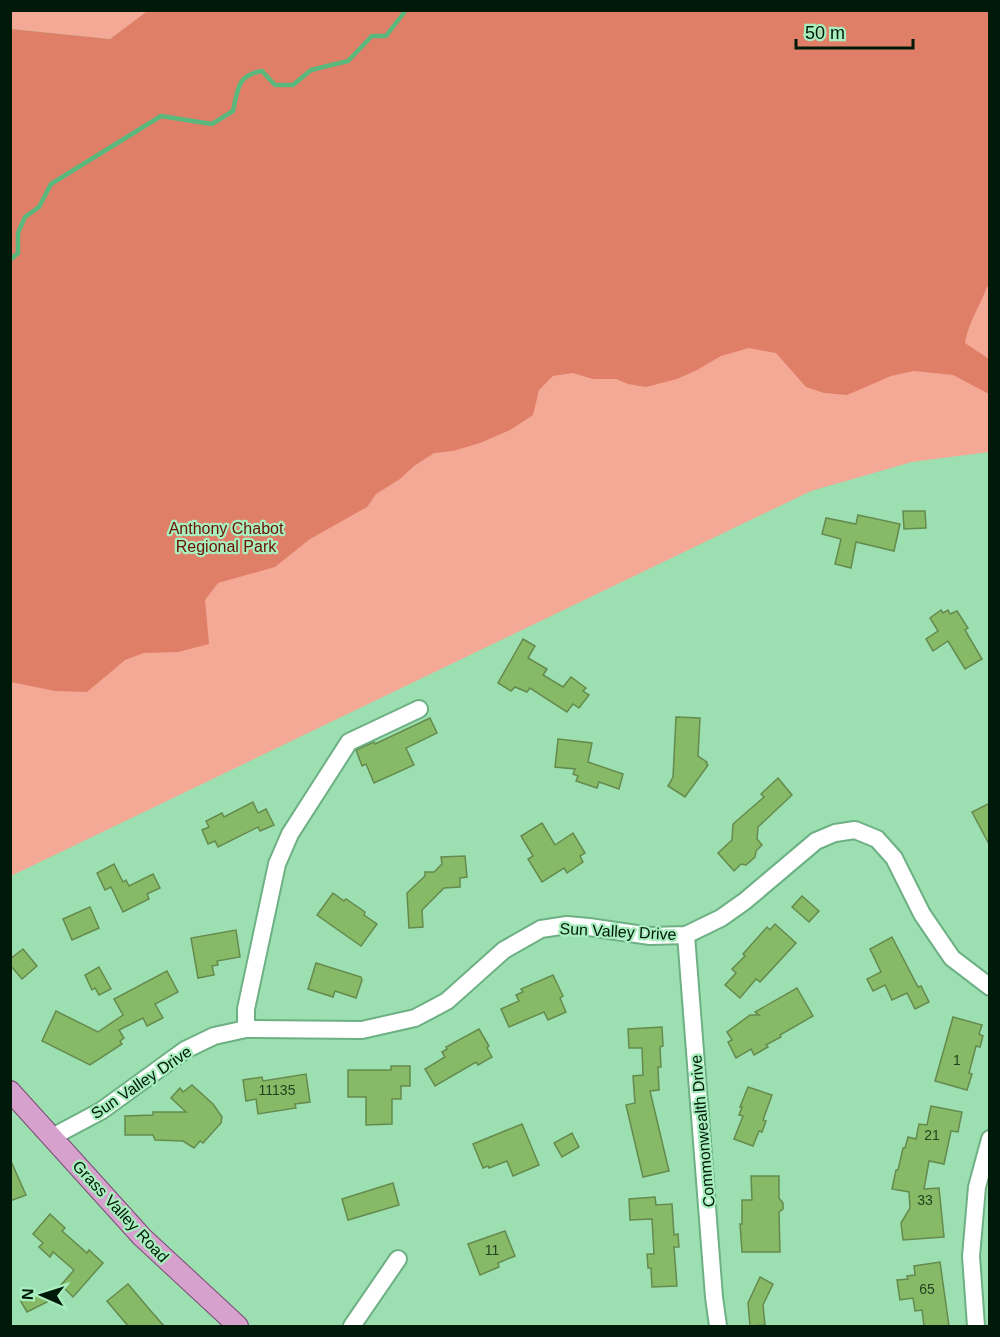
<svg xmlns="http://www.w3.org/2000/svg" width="1000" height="1337" font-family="Arial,sans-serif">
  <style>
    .green { fill: #f4a896 }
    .forest { fill: #e07f68 }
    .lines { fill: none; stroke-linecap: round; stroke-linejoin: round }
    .stream { stroke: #5bb87d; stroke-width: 4.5 }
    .building { fill: #87ba66; stroke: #658a4e; stroke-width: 1.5 }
    .minor-casing { stroke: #6db084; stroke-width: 20 }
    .major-casing { stroke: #7a4a73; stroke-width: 22 }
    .minor { stroke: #fff; stroke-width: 16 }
    .major { stroke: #d6a2cd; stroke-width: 20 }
    .labels { text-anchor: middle; stroke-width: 4.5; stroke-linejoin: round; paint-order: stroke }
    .number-label { font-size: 14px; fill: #224220 }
    .park-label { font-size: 16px; fill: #6a1200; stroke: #a8eebe }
    .street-label { font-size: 16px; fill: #001a09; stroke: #a8eebe }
  </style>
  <rect width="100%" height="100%" fill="#9ce0b1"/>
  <g class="green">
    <polygon points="10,11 149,11 110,39 11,29"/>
    <polygon points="989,116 989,452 912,462 811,491 11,876 11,375"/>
  </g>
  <path class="forest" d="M149,10l840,1v275l-2,1c-7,19 -19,36 -22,56l24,16v35l-36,-19 -39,-4 -23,5 -44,19 -23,-2 -18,-6 -30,-34 -27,-5 -28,8 -24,14 -20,9 -31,8 -18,-3 -12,-5h-23l-20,-6 -20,3 -14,14 -6,25 -23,15 -30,13 -27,8 -19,2 -20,13 -14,13 -24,15 -9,13 -57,32 -35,28 -57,16 -13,17 4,44 -31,8 -34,1 -19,7 -38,32 -32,-1 -44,-9v-653l99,10z"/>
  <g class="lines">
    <path class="stream" d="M10,260l8,-7v-20l7,-16 14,-10 12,-23 110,-68 51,8 21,-13c5,-22 4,-36 29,-40l13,14h18l18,-15 37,-9 24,-25h14l20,-26"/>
  </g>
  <g class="building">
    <polygon points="903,511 925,511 926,528 904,529"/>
    <polygon points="858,515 900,524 894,551 856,542 851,568 835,564 841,539 822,534 826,518 856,524"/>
    <polygon points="941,610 943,613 948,610 950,614 957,611 968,628 965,630 982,659 965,669 948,641 933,651 926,639 938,631 930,618"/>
    <polygon points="523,639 535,646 528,658 547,669 543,675 563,687 571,677 586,688 583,691 589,695 579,708 573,704 567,712 530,688 527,692 515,687 511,691 498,683"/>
    <polygon points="676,717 700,718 698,756 707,762 706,763 708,765 685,797 668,786 673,777"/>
    <polygon points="430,718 437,733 406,748 414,765 374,783 366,764 362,766 356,750 374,742 375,744"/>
    <polygon points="558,739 592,743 588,762 623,774 619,789 599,782 597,788 576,781 578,776 573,774 575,769 555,767"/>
    <polygon points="778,778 792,795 758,827 757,839 762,845 756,851 755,857 746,865 741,864 734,871 718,853 732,840 733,824 764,797 761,794"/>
    <polygon points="253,802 258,813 266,809 274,825 260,831 258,827 218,847 215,841 208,844 202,830 209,827 206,821 222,813 224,817"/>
    <polygon points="990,803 990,846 972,812"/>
    <polygon points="542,823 555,845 573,833 585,853 580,856 583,862 567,873 564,868 542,882 528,859 533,856 521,836"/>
    <polygon points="465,856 467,877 460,878 460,887 444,888 422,910 423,927 409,928 407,893 425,876 425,872 434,872 442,864 441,857"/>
    <polygon points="114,864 123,882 126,880 129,886 153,874 160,888 147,894 149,899 123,912 111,887 105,890 97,873"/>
    <polygon points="333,893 344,901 346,899 365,912 364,915 377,924 361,946 317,915"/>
    <polygon points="802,896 819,911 809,922 792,907"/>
    <polygon points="90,907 99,928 72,940 63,919"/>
    <polygon points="775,924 796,943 760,982 756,979 740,998 725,985 736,973 732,969 745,956 743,954 767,927 770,930"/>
    <polygon points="236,930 240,957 217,961 218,965 212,966 214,975 198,978 191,938"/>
    <polygon points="892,937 918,987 921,986 929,1002 915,1009 907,993 892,1000 885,985 873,991 867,979 881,972 870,949"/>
    <polygon points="23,949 37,966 22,979 10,965 10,959"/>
    <polygon points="316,963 361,977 362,980 356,998 335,991 333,997 308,989"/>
    <polygon points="99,967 111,989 99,995 95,988 92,990 85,975"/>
    <polygon points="167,971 178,992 155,1004 163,1018 147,1026 143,1018 119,1030 124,1038 120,1041 122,1044 90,1065 42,1041 56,1011 98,1032 123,1015 114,999"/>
    <polygon points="553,975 563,996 560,998 566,1012 548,1020 544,1012 509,1027 501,1009 519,1001 516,995 523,992 521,989"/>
    <polygon points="797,988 813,1016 780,1035 781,1037 766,1045 768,1047 754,1055 751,1049 736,1058 728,1042 732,1040 727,1032 750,1015 759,1015 755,1012"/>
    <polygon points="953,1017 982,1025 979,1034 983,1036 980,1047 976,1046 969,1073 972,1074 967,1090 935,1081"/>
    <polygon points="662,1027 663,1046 660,1047 661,1067 658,1067 659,1090 650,1091 669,1171 643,1177 626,1105 635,1103 633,1076 643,1075 642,1048 629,1048 628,1029"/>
    <polygon points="479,1029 489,1046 487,1048 492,1057 478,1065 476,1062 435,1086 425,1069 445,1057 442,1052 447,1049 446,1047"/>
    <polygon points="391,1066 410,1066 410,1086 401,1086 401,1099 392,1099 392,1124 366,1125 366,1097 348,1097 348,1070 391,1070"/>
    <polygon points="306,1074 310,1102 295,1104 296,1108 258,1114 256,1099 246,1101 243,1080 262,1077 263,1081"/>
    <polygon points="192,1085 213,1104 222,1117 221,1123 203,1143 200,1141 194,1148 183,1141 155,1140 153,1135 125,1135 125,1116 153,1115 153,1112 186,1112 171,1098 180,1088 183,1092"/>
    <polygon points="748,1087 772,1095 763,1120 766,1121 762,1132 759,1131 753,1146 734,1139 743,1116 739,1115 742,1107 740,1107"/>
    <polygon points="931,1106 962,1112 958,1132 951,1131 944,1164 929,1161 924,1189 939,1188 944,1237 903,1240 901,1223 910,1208 909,1192 892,1189 896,1170 898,1170 903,1148 905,1148 908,1137 916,1139 919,1124 927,1125"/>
    <polygon points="522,1124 539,1165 513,1176 507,1161 489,1168 488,1166 483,1168 473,1144"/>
    <polygon points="572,1133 579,1147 562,1157 554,1143"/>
    <polygon points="10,1159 26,1195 10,1201"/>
    <polygon points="751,1176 779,1176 779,1198 783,1203 783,1209 779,1212 780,1252 742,1252 740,1224 742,1224 742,1200 752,1200"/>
    <polygon points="393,1183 399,1205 348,1220 342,1199"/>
    <polygon points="655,1197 656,1205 672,1204 674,1235 678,1234 679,1247 674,1247 677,1286 652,1287 651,1268 648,1268 647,1254 654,1254 652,1219 630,1220 629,1199"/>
    <polygon points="50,1214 65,1228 62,1231 87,1253 89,1250 103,1263 73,1297 61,1285 74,1270 53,1252 50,1257 39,1247 43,1243 33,1234"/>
    <polygon points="505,1231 515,1256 498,1263 499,1267 480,1275 468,1244"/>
    <polygon points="940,1262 949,1326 924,1326 922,1310 915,1311 913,1298 900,1300 897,1280 908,1279 907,1276 915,1275 914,1266"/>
    <polygon points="760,1277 773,1284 763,1305 765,1325 750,1326 748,1303"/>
    <polygon points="128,1284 150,1310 164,1326 128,1326 107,1301"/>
    <polygon points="33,1293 53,1299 27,1312 20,1300"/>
  </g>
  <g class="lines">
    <g class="minor-casing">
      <g id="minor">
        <polyline points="686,935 714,1297 718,1326"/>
        <polyline points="246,1029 246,1009 277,864 290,834 349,742 419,709"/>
        <polyline points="52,1137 101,1111 185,1050 214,1036 246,1029 362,1030 415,1018 447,1001 504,950 541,929 567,925 589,927 650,936 686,935 721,918 745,901 816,841 835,833 855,830 877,839 894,858 922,914 952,958 990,987"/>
        <polyline points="352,1326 398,1259"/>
        <polyline points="976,1326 971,1256 977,1187 990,1139"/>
      </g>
    </g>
    <g class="major-casing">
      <polyline id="major" points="10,1091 142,1237 238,1326"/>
    </g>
    <use href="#minor" class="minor"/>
    <use href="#major" class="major"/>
  </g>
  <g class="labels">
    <g class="number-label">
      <text x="957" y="1065">1</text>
      <text x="277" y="1095">11135</text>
      <text x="932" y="1140">21</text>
      <text x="925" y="1205">33</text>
      <text x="492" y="1255">11</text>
      <text x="927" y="1294">65</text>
    </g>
    <g class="park-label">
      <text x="226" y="534">Anthony Chabot<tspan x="226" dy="18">Regional Park</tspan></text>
    </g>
    <g class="street-label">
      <text transform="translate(618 931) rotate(3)" y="6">Sun Valley Drive</text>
      <text transform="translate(141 1082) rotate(-34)" y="6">Sun Valley Drive</text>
      <text transform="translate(702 1131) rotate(-95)" y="6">Commonwealth Drive</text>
      <text transform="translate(121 1211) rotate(47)" y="6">Grass Valley Road</text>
    </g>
  </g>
  <rect width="1000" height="1337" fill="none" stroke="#001a09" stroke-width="24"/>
  <g transform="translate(42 1295) rotate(273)" stroke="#a8eebe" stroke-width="4.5" paint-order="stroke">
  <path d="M0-4.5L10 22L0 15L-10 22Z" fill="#001a09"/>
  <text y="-9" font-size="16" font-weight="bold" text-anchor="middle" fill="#001a09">N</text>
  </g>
  <path d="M796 39v9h117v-9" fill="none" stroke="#001a09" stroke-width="3"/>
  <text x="805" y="39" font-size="18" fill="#001a09" stroke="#a8eebe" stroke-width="4.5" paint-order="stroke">50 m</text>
</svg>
